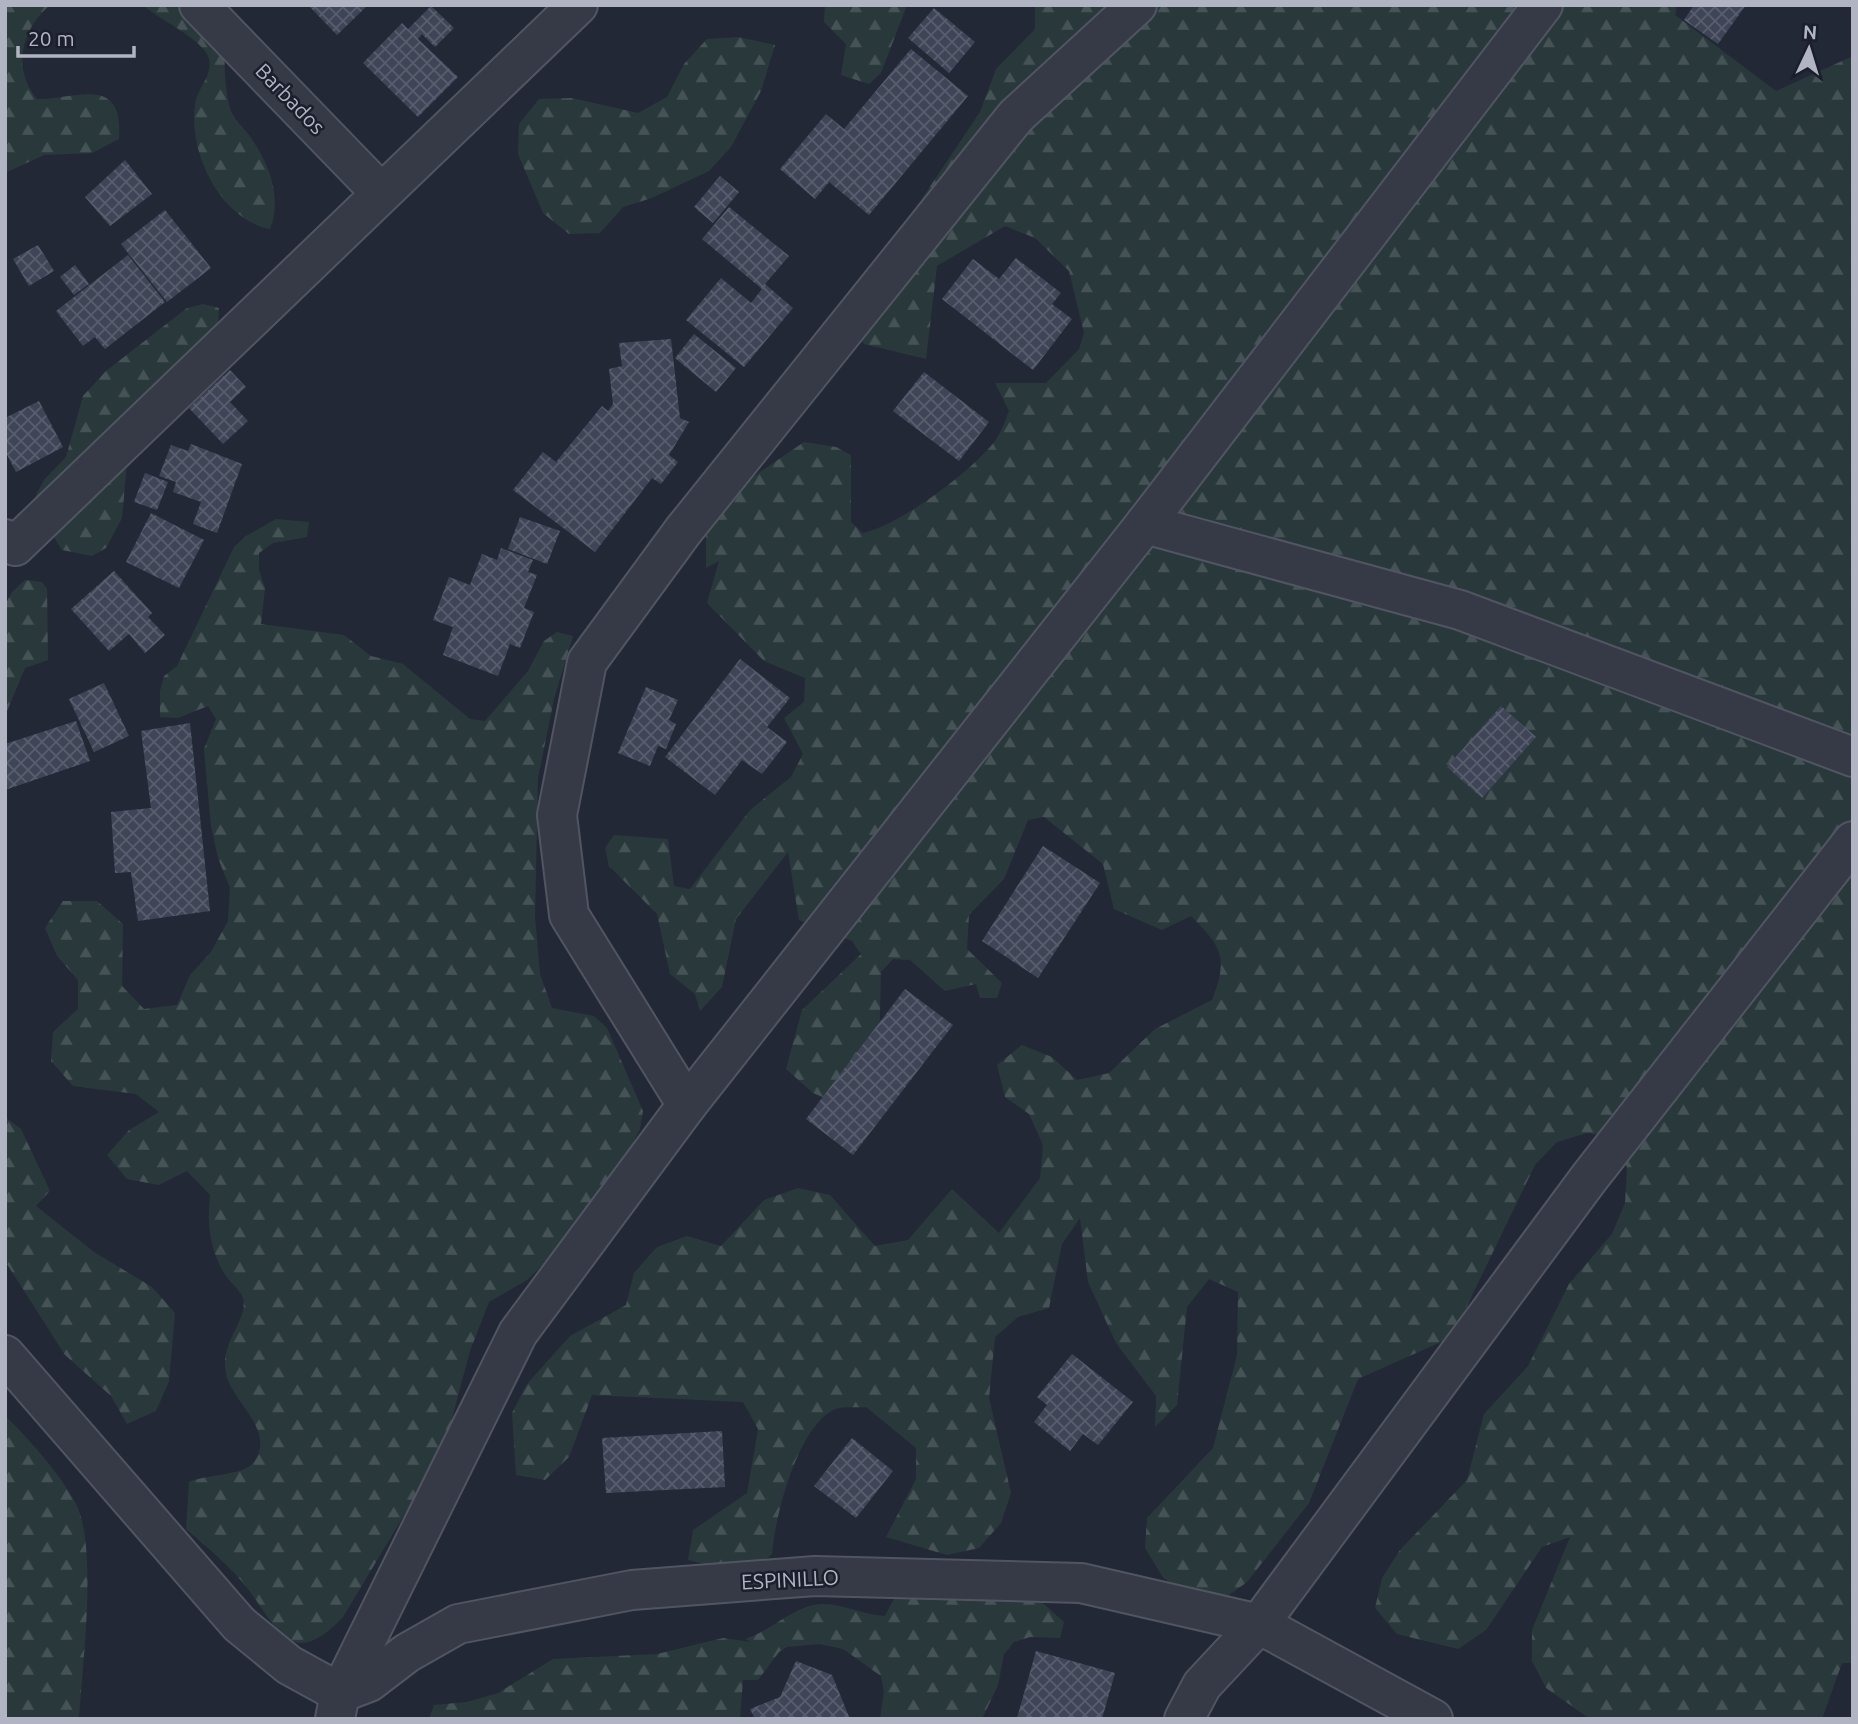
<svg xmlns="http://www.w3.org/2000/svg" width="1858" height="1724" font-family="Ubuntu,sans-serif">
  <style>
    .forest { fill: url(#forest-firs) }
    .building { fill: url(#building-cross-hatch) }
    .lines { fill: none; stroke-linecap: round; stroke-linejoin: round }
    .minor-casing { stroke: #515562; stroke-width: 42 }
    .minor { stroke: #363a47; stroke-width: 38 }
    .labels { text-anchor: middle; stroke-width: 5; stroke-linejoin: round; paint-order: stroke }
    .street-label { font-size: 21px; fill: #b1b5c3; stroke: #1b1f2c }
  </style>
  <defs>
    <pattern id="forest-firs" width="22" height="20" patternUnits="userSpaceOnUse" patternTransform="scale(1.75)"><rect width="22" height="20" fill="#29383b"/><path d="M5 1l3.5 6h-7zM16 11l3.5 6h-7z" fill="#465356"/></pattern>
    <pattern id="building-cross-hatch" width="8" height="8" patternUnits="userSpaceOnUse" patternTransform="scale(1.75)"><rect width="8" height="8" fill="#3f4556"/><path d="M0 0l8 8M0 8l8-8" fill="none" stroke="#585e6d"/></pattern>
  </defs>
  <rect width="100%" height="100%" fill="#232836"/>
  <g class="forest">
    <path d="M5,5h45c-29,24 -38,64 -13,94 38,1 87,-26 82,40l-27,14 -48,2 -39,18z"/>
    <path d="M143,5h83c0,33 -5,71 4,103 4,13 14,19 21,30 19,27 31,60 19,91 -50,-10 -82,-77 -75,-124 2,-17 18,-29 14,-46 -4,-19 -51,-40 -66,-54z"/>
    <polygon points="825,5 907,5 881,73 869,84 841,75 846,44 824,22"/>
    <path d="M1035,5h642l-2,10 101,76 77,-35v1607h-11l-20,56h-232l-44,-31 -14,-27v-31l38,-93 -28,10 -56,83 -28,19 -61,-15 -22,-26 7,-30 18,-28 67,-70 17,-66 44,-48 41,-82 43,-50 13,-31 2,-35 -10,-30 -30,-5 -30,9 -22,23 -83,172 -94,42 -49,124 -62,79 -29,21 -31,-5 -25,-22 -17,-28 2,-30 66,-70 24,-93 1,-63 -29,-13 -22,28 -10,98 -22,22 1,-31 -40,-53 -28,-61 -8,-64 -18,26 -13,64 -31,9 -23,20 -6,61 22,95 -10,30 -22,25 -32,7 -61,-18 30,-58v-31l-50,-41c-10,1 -25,-1 -33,3 -36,19 -58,106 -61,144l-24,20 -60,-14 5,-30 54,-37 11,-64 -15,-27 -151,-7 -23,62 -24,23 -29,-5 -4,-62 15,-29 43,-48 56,-31 8,-32 23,-26 30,-11 34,10 43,-46 34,-12 32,7 45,51 33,-6 44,-51 47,44 41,-55 3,-33 -14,-31 -24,-17 -8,-32 25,-20 30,12 25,23 32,-7 46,-44 57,-29c16,-42 11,-52 -21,-84l-29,14 -48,-21 -11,-45 -59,-47 -16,3 -24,59 -35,36 -2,34 35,34 -5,15h-17l-4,-14 -31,7 -35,-31 -17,-1 -12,13 -3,116 -20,24 -45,-19 -27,-24 16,-59 59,-56 -9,-13 -53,-21 -11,-68 -52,67 -14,68 -22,24 -5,-17 -25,-20 -13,-60 -48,-48 -4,-18 9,-13 54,4 6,47 16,3 60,-79 41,-33 12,-23 -19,-36 20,-16 1,-24 -41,-17 -57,-58 12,-42 -13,7v-35l38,-50 60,-41 32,5 15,8v67l12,11c37,-8 109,-62 132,-92 6,-8 10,-20 14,-30l-14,-28h51l33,-34 5,-16 -15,-62 -34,-33 -30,-12 -68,40 -11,93 -62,-15 -7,-12 7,-47 116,-173 16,-43 39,-40z"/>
    <polygon points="738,37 775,45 761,91 731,147 709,171 652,198 623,207 600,233 569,234 543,213 518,154 519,124 539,99 572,98 638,113 667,97 684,64 707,39"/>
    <polygon points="203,304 219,308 218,324 212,338 128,452 122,518 106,548 92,556 62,550 37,511 36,495 44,480 66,457 83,396 106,371 187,308"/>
    <path d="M276,519l33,3 -2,15 -34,6 -14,10v17l6,18 -4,36 83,11 27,21 32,8 67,55 15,2 43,-50 16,-30 13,-9 16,4 -19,63 -16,79 -3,139 5,57 12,34 42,8 13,12 36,83 -3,18 -8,16 -66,97 -39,38 -38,22 -19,49 -23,86 -14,30 -90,150c-52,55 -65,11 -95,-28 -18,-23 -40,-41 -62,-60l3,-47c17,-8 55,-6 65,-20 21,-30 -16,-55 -26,-82 -13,-36 21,-57 15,-82 -3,-9 -15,-17 -19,-25 -15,-25 -17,-51 -14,-78l-23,-24 -28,14 -32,-6 -20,-24 22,-25 30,-18 -23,-18 -63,-8 -22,-25 2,-29 25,-23v-29l-21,-24 -12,-28 18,-27h34l26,23 -1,62 22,23 33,-4 13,-30 21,-23 17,-31 2,-33 -12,-30 -7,-32 -7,-77 12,-30 -8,-13 -30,12 -18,-1v-26l4,-15 13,-10 57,-119 12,-11z"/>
    <polygon points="25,580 42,582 47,589 48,660 25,668 5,716 5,605 12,592"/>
    <polygon points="5,1117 21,1129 50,1191 36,1206 94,1252 152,1287 175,1313 169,1381 156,1411 127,1424 111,1396 65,1355 5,1261"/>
    <path d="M5,1415c23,24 56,59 71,89 22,43 6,164 3,215h-74z"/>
    <path d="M900,1587l127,2 37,33 -4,16 -30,-1 -16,5 -10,12 -6,31 -16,34h-102l4,-27 -3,-16 -38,-27 -24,-5 -32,3 -8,5 -21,28h-15l-3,39h-311l5,-14 33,-3 31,-9 55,-34 104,-5 66,-16 28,4 -6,-3c26,-8 49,-33 75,-35 22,-1 43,11 65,12z"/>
  </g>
  <g class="building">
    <polygon points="308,5 368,5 337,35"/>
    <polygon points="1694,5 1746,5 1718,44 1684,20"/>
    <polygon points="431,6 454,28 435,47 422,34 418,39 458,77 418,117 363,63 402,23 408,29"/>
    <polygon points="934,8 975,42 949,73 908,38"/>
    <polygon points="911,49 968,96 869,215 829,182 815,199 780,169 826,114 844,129"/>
    <polygon points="125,160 152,194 110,226 85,197"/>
    <polygon points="720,176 739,192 713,223 694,207"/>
    <polygon points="729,207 789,256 765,284 793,308 744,367 686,320 721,278 751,303 762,289 702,239"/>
    <polygon points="165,210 211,268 167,302 121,244"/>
    <polygon points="38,245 54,271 29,286 13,259"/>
    <polygon points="128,255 165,302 105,349 95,337 83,346 56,311"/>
    <polygon points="1016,258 1061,293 1052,304 1072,319 1033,370 942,299 973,259 999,279"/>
    <polygon points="75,265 89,284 74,295 60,277"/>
    <polygon points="694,334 736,368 716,392 675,358"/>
    <polygon points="671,339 680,418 689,422 669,455 678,462 661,484 652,478 595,552 513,490 543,452 556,462 602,406 608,411 613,404 609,369 622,366 619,343"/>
    <polygon points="230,370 246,387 230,402 248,421 223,444 189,408"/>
    <polygon points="924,372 989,422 959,461 893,411"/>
    <polygon points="39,401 63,447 16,472 5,451 5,418"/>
    <polygon points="191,444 242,464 217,533 193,524 201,502 173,492 176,482 159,476 171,445 188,451"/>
    <polygon points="145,473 168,482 157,510 134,502"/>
    <polygon points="151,513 204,540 179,588 126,562"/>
    <polygon points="520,517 560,531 547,564 508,549"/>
    <polygon points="501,548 533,560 528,572 537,575 524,608 534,612 520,648 510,644 498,676 443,655 453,627 433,620 449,577 470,585 482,554 497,560"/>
    <polygon points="114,571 152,613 148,617 165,635 145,653 129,634 109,651 71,609"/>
    <polygon points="740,659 790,698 767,727 787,742 762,774 742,760 715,795 665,757"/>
    <polygon points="104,683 129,736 94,752 69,699"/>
    <polygon points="646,687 678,700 669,720 676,724 666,749 658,746 650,766 618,753"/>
    <polygon points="1501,706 1536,737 1482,798 1447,767"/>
    <polygon points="76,721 90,761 5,790 5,744"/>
    <polygon points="190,723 210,911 138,921 131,872 115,873 111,812 151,808 141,731"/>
    <polygon points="1043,846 1100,883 1038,978 982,941"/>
    <polygon points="905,989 953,1025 853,1155 806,1119"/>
    <polygon points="1072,1354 1133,1402 1098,1445 1083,1434 1070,1451 1034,1422 1047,1405 1037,1397"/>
    <polygon points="722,1431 725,1487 606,1493 602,1438"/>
    <polygon points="852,1438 893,1471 856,1518 814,1486"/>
    <polygon points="1036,1651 1115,1673 1102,1719 1017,1718"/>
    <polygon points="796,1661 832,1675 850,1719 755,1719 750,1709 780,1697"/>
  </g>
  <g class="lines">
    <g class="minor-casing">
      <g id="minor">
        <polyline points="199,5 380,192"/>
        <polyline points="1145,524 1460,610 1853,757"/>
        <polyline points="5,539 15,546 578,5"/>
        <polyline points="687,1105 569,915 557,815 587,662 683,531 1016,116 1137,5"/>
        <polyline points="5,1355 239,1624 289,1665 340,1693 369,1682 407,1653 458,1624 632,1590 815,1576 1081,1583 1259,1624 1433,1719"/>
        <polyline points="335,1719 340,1693 518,1333 687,1105 1145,524 1543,5"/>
        <polyline points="1184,1719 1202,1685 1259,1624 1589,1178 1853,841"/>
      </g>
    </g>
    <use href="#minor" class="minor"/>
  </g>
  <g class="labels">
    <g class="street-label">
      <text transform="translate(290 99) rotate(46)" y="7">Barbados</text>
      <text transform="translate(790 1580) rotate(-3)" y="7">ESPINILLO</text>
    </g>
  </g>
  <rect width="1858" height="1724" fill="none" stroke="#b1b5c3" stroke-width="14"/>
  <g transform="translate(1809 49) rotate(4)" stroke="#1b1f2c" stroke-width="5" paint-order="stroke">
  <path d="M0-5L12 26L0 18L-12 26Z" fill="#b1b5c3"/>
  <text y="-10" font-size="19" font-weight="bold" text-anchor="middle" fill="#b1b5c3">N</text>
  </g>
  <path d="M18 46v10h116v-10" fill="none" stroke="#b1b5c3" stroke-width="3.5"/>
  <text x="28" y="46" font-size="21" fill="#b1b5c3" stroke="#1b1f2c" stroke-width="5" paint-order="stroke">20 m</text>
</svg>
